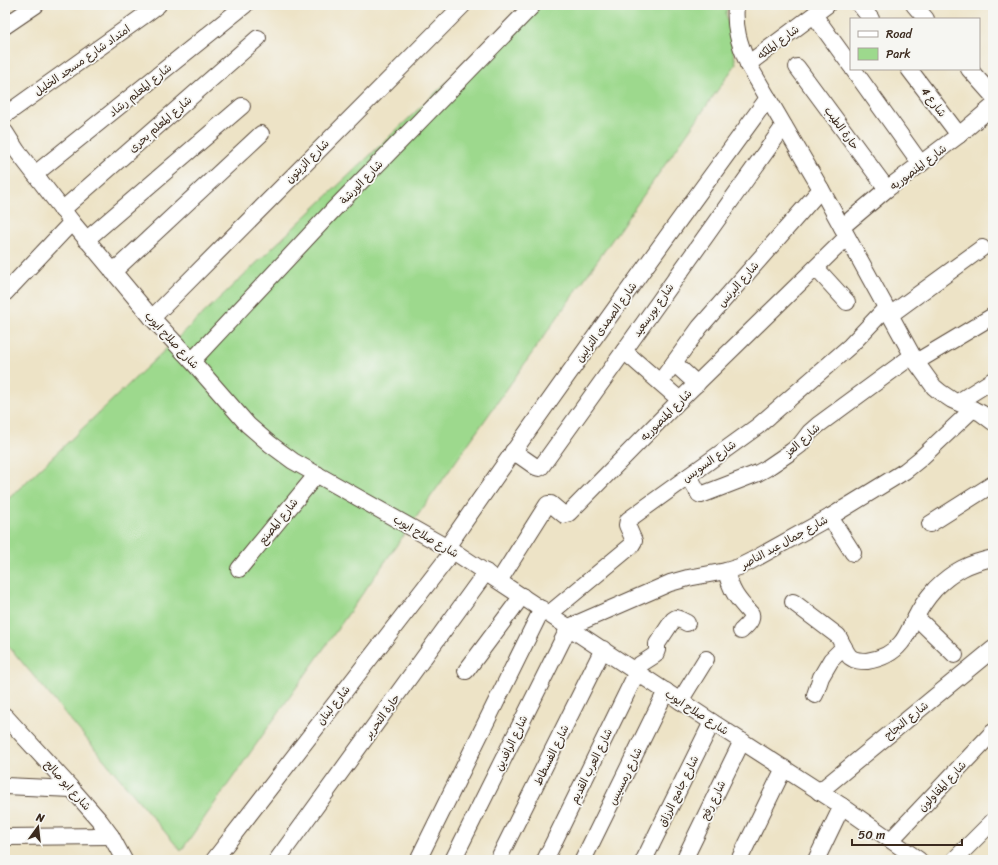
<svg xmlns="http://www.w3.org/2000/svg" width="998" height="865" font-family="Sriracha,'Playpen Sans Arabic',sans-serif">
  <style>
    .green { fill: #9dd98d; stroke: #6c8256 }
    .lines { fill: none; stroke-linecap: round; stroke-linejoin: round }
    .street-casing { stroke: #564637; stroke-width: 18 }
    .street { stroke: #fff; stroke-width: 16 }
    .labels { text-anchor: middle; stroke-width: 3.5; stroke-linejoin: round; paint-order: stroke }
    .street-label { font-size: 11px; fill: #3b2a1e; stroke: #f6f6f2 }
  </style>
  <rect width="100%" height="100%" fill="#f6f6f2"/>
  <filter id="ink" filterUnits="userSpaceOnUse"><feTurbulence type="fractalNoise" baseFrequency=".025" numOctaves="2"/><feDisplacementMap in="SourceGraphic" scale="8" xChannelSelector="R" yChannelSelector="G"/><feConvolveMatrix kernelMatrix="1 2 1 2 8 2 1 2 1" color-interpolation-filters="sRGB"/></filter>
  <filter id="wash" filterUnits="userSpaceOnUse"><feTurbulence type="fractalNoise" baseFrequency=".012" numOctaves="4" result="noise"/><feDisplacementMap in="SourceGraphic" scale="16" xChannelSelector="R" yChannelSelector="G"/><feGaussianBlur stdDeviation="0.9" result="paint"/><feColorMatrix in="noise" values="0 0 0 0 0 0 0 0 0 0 0 0 0 0 0 0 0 1.4 0 .05"/><feComposite in="paint" operator="in"/></filter>
  <g filter="url(#wash)">
    <rect width="100%" height="100%" fill="#ede3c6"/>
    <polygon class="green" points="528,5 728,5 726,13 736,64 181,851 5,642 5,502"/>
  </g>
  <g filter="url(#ink)">
    <g class="lines">
      <g class="street-casing">
        <g id="street">
          <path d="M736,5c-2,23 3,38 12,59l73,125 95,173 18,25 6,5 12,8 29,13 12,9"/>
          <polyline points="860,5 871,19"/>
          <polyline points="914,5 926,19"/>
          <polyline points="814,15 851,66"/>
          <polyline points="5,26 36,5"/>
          <polyline points="748,64 827,5"/>
          <polyline points="797,67 887,189"/>
          <polyline points="853,69 921,164"/>
          <polyline points="909,69 959,135"/>
          <polyline points="969,69 993,96"/>
          <polyline points="5,115 142,17 158,5"/>
          <polyline points="5,132 17,151 72,222 152,318 192,361 248,425 270,444 293,461 453,551 712,722 842,806 919,860"/>
          <polyline points="35,174 245,5"/>
          <polyline points="62,210 258,38"/>
          <polyline points="842,227 887,189 959,135 993,106"/>
          <polyline points="86,240 242,106"/>
          <polyline points="816,268 847,302"/>
          <polyline points="113,272 261,134"/>
          <polyline points="5,293 72,222"/>
          <polyline points="890,315 982,248"/>
          <polyline points="152,318 463,5"/>
          <polyline points="624,351 680,400"/>
          <polyline points="192,361 335,208 533,5"/>
          <polyline points="916,362 993,316"/>
          <polyline points="674,363 697,384"/>
          <polyline points="660,382 700,327 821,189"/>
          <polyline points="958,402 993,380"/>
          <polyline points="513,451 536,467 539,468 541,467 624,351 784,126"/>
          <polyline points="689,476 699,494 701,495 758,473 767,468 792,451 800,445 810,432 818,425 912,356"/>
          <polyline points="830,517 853,553"/>
          <polyline points="930,524 993,484"/>
          <path d="M447,547c104,-151 212,-300 321,-449"/>
          <polyline points="239,569 317,474"/>
          <path d="M726,571c5,20 11,28 25,43 2,7 -5,12 -10,17"/>
          <polyline points="499,581 547,505 548,504 551,504 564,515 567,514 569,513 680,400 847,237"/>
          <path d="M793,602l45,34c4,6 7,16 12,21 5,4 11,4 17,4 13,-2 26,-8 34,-18 6,-7 9,-16 14,-24 5,-11 12,-21 20,-30 18,-18 34,-26 58,-31"/>
          <polyline points="549,614 631,546 634,541 627,525 628,520 758,426 850,346 886,308"/>
          <polyline points="916,617 955,655"/>
          <polyline points="633,669 655,655 657,650 657,644 673,620 676,618 679,619 687,623"/>
          <polyline points="466,671 522,596"/>
          <polyline points="815,695 821,677 831,660 844,647"/>
          <polyline points="680,701 706,659"/>
          <polyline points="5,716 72,789 100,821 111,836 124,860"/>
          <polyline points="5,786 72,789"/>
          <polyline points="819,792 993,649"/>
          <polyline points="5,837 111,836"/>
          <polyline points="891,840 993,732"/>
          <polyline points="214,860 453,551"/>
          <polyline points="277,860 486,572"/>
          <polyline points="418,860 542,609"/>
          <polyline points="453,860 569,627 670,583 688,578 726,571 739,567 751,561 830,517 905,471 920,459 973,409"/>
          <polyline points="498,860 603,649"/>
          <polyline points="545,860 637,672"/>
          <polyline points="583,860 666,691"/>
          <polyline points="644,860 712,722"/>
          <polyline points="684,860 742,741"/>
          <polyline points="739,860 784,768"/>
          <polyline points="816,860 842,806"/>
          <polyline points="954,860 993,821"/>
        </g>
      </g>
      <use href="#street" class="street"/>
    </g>
  </g>
  <g class="labels">
    <g class="street-label">
      <text transform="translate(778 42) rotate(-37)" y="4">شارع الملكه</text>
      <text transform="translate(82 60) rotate(-35)" y="4">امتداد شارع مسجد الخليل</text>
      <text transform="translate(140 90) rotate(-39)" y="4">شارع المعلم رشاد</text>
      <text transform="translate(934 102) rotate(53)" y="4">شارع 4</text>
      <text transform="translate(160 124) rotate(-41)" y="4">شارع المعلم بحرى</text>
      <text transform="translate(842 128) rotate(54)" y="4">حارة الطيب</text>
      <text transform="translate(307 161) rotate(-45)" y="4">شارع الزيتون</text>
      <text transform="translate(918 167) rotate(-37)" y="4">شارع المنصوريه</text>
      <text transform="translate(361 182) rotate(-46)" y="4">شارع الورشة</text>
      <text transform="translate(738 284) rotate(-49)" y="4">شارع البرنس</text>
      <text transform="translate(653 310) rotate(-55)" y="4">شارع بورسعيد</text>
      <text transform="translate(606 322) rotate(-54)" y="4">شارع الصمدى الترابين</text>
      <text transform="translate(172 340) rotate(47)" y="4">شارع صلاح ايوب</text>
      <text transform="translate(666 415) rotate(-45)" y="4">شارع المنصوريه</text>
      <text transform="translate(802 440) rotate(-42)" y="4">شارع العز</text>
      <text transform="translate(709 461) rotate(-36)" y="4">شارع السويس</text>
      <text transform="translate(278 521) rotate(-51)" y="4">شارع المصنع</text>
      <text transform="translate(426 536) rotate(30)" y="4">شارع صلاح ايوب</text>
      <text transform="translate(784 542) rotate(-29)" y="4">شارع جمال عبد الناصر</text>
      <text transform="translate(333 705) rotate(-52)" y="4">شارع لبنان</text>
      <text transform="translate(697 712) rotate(33)" y="4">شارع صلاح ايوب</text>
      <text transform="translate(382 716) rotate(-54)" y="4">حارة التحرير</text>
      <text transform="translate(906 720) rotate(-39)" y="4">شارع النجاح</text>
      <text transform="translate(511 743) rotate(-64)" y="4">شارع الرافدين</text>
      <text transform="translate(551 755) rotate(-64)" y="4">شارع الفسطاط</text>
      <text transform="translate(591 766) rotate(-64)" y="4">شارع العرب القديم</text>
      <text transform="translate(625 776) rotate(-64)" y="4">شارع رمسيس</text>
      <text transform="translate(68 785) rotate(48)" y="4">شارع ابو صالح</text>
      <text transform="translate(942 786) rotate(-47)" y="4">شارع المقاولون</text>
      <text transform="translate(678 791) rotate(-64)" y="4">شارع جامع الرزاق</text>
      <text transform="translate(713 800) rotate(-64)" y="4">شارع رفح</text>
    </g>
  </g>
  <rect width="998" height="865" fill="none" stroke="#f6f6f2" stroke-width="20"/>
  <rect x="850" y="18" width="130" height="52" fill="#f6f6f2" stroke="#aba49d"/>
  <rect x="858" y="31" width="20" height="6" fill="#ffffff" stroke="#aba49d"/>
  <text x="886" y="38" font-size="12" fill="#3b2a1e">Road</text>
  <rect x="858" y="48" width="20" height="12" fill="#9dd98d" stroke="#aba49d"/>
  <text x="886" y="58" font-size="12" fill="#3b2a1e">Park</text>
  <g transform="translate(38 827) rotate(15)" stroke="#f6f6f2" stroke-width="3" paint-order="stroke">
  <path d="M0-3L7 15L0 10L-7 15Z" fill="#3b2a1e"/>
  <text y="-6" font-size="11" font-weight="bold" text-anchor="middle" fill="#3b2a1e">N</text>
  </g>
  <path d="M852 839v6h110v-6" fill="none" stroke="#3b2a1e" stroke-width="2"/>
  <text x="858" y="839" font-size="12" fill="#3b2a1e" stroke="#f6f6f2" stroke-width="3" paint-order="stroke">50 m</text>
</svg>
